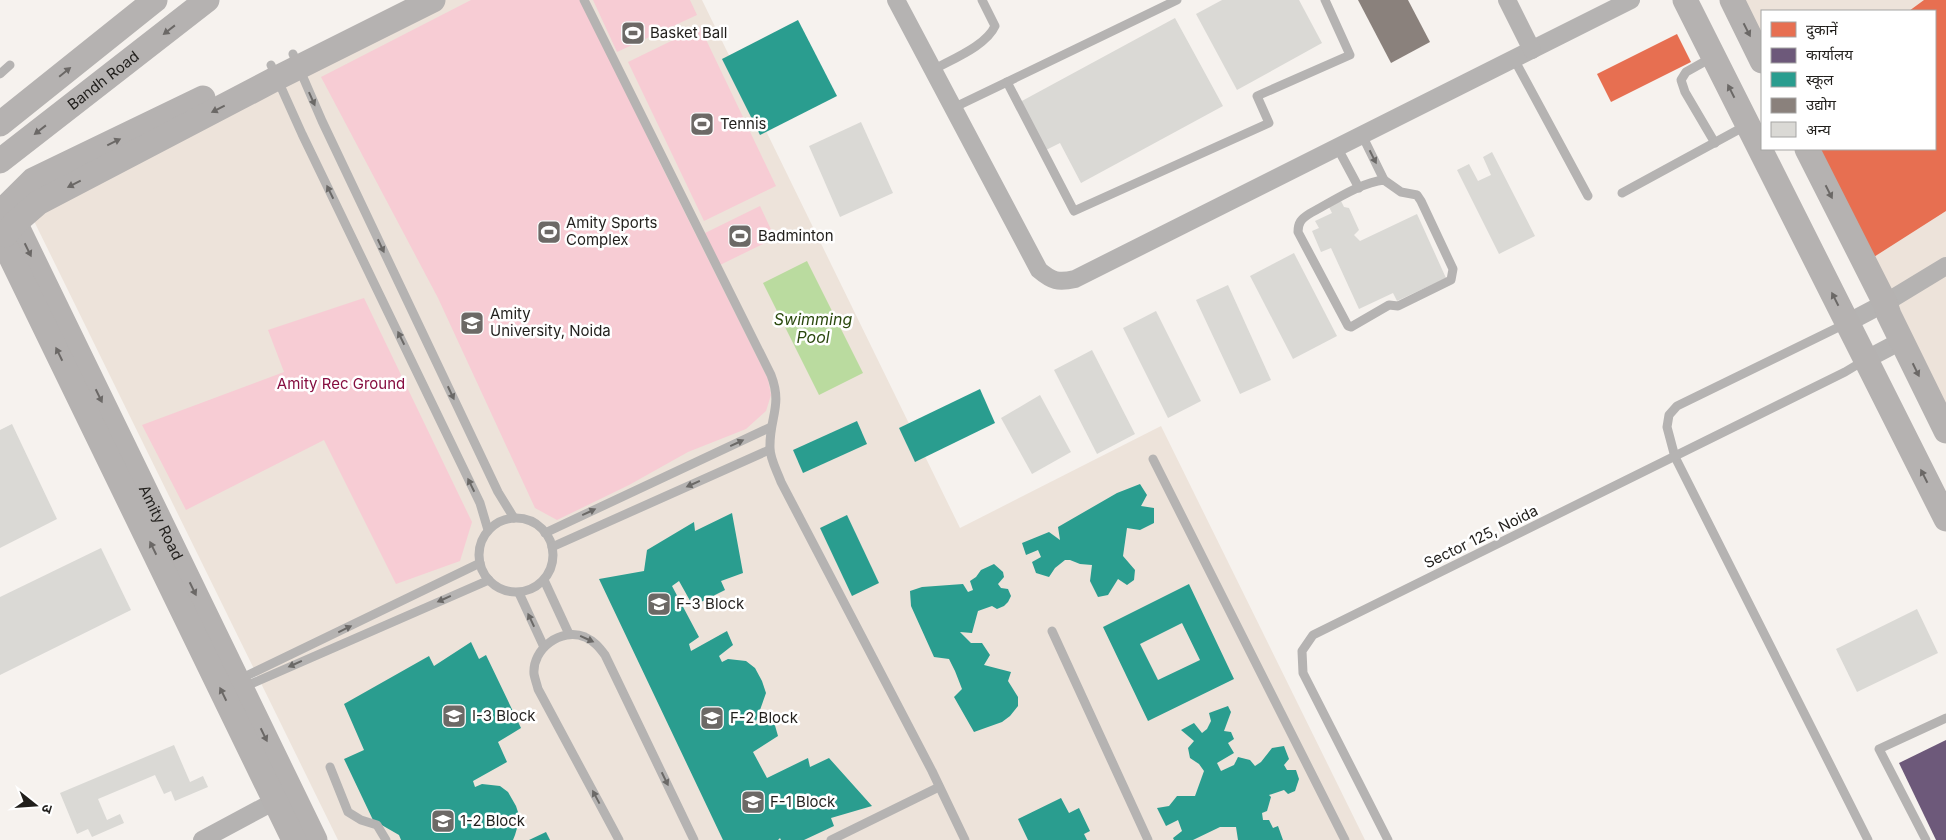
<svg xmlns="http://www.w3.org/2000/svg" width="1946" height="840" font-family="Inter,'Noto Sans Devanagari',sans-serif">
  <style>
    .built { fill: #ede3da }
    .green { fill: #f7ccd4 }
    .water { fill: #badb9f }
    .shops { fill: #e76f51 }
    .offices { fill: #6d597a }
    .schools { fill: #2a9d8f; fill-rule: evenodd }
    .industry { fill: #8a817c }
    .building { fill: #dad9d5 }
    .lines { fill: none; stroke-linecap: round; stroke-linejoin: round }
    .lane { stroke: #b5b3b2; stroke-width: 9 }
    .street { stroke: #b5b3b2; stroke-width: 18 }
    .secondary { stroke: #b5b2b1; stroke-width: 25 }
    .oneway { fill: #6b6866 }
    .oneway2 { fill: #6b6967 }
    .labels { text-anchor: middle; stroke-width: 5; stroke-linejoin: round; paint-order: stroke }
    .poi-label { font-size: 15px; fill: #211f1c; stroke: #fff; text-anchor: start }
    .street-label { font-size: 15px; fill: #211f1c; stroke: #fff }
    .park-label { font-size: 15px; fill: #860e40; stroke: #fff }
    .water-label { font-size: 16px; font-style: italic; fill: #2c4a0f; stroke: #fff }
  </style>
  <rect width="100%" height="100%" fill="#f6f2ee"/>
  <g class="built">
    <polygon points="445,0 702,0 960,528 1161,426 1365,840 338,840 33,219"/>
    <polygon points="1724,0 1946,0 1946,441 1799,149 1935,149 1935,11 1762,11 1762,75"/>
  </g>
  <g class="green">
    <polygon points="471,0 582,0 661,165 768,379 771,395 766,411 746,429 688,452 629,485 557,520 535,508 438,298 321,77"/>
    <polygon points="593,0 690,0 697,15 617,52"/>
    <polygon points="700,27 776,186 704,221 628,62"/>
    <polygon points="760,206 775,238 720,265 705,233"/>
    <polygon points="364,298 472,522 460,561 396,584 324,440 186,510 142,425 284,372 268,330"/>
  </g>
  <polygon class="water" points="807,261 863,373 819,395 763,283"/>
  <g class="shops">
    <polygon points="1924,0 1946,0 1946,211 1866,262 1810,149 1935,149 1935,11 1909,11"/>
    <polygon points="1677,34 1691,62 1611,102 1597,74"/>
  </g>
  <polygon class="offices" points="1946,740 1946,840 1936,840 1899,763"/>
  <g class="schools">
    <polygon points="798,20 837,96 760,135 722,59"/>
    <polygon points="980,389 995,423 915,462 899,428"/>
    <polygon points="857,421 867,444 803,473 793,450"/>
    <polygon points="1140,484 1147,495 1141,506 1154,508 1154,523 1140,530 1127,528 1123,556 1135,570 1134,580 1127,585 1118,579 1108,595 1098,597 1090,581 1092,565 1080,564 1070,560 1065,560 1055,568 1049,577 1036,573 1032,562 1041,557 1038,550 1026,555 1022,543 1049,532 1060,540 1058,527 1117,493"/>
    <polygon points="732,513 743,573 721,581 725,590 693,606 679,581 672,586 699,637 689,644 691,651 727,631 733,645 719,656 722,662 728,659 746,661 755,668 762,681 766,693 755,724 774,722 778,736 753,752 767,778 808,758 810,767 829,758 872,806 831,818 834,826 804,840 781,840 780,838 778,840 723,840 599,579 644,571 647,550 694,522 695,531"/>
    <polygon points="847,515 879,583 852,596 820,528"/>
    <polygon points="994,564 1003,572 1004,577 998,584 1001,588 1008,589 1011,596 1008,602 1004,606 997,609 992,606 978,611 972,633 960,632 971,643 982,643 990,655 984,665 1011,672 1008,681 1018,697 1018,706 1010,716 1002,722 974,732 954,697 962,689 955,671 949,659 934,657 911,606 910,591 922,587 963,584 968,592 973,590 970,581 976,577 981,570"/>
    <path d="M1189,584l45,95 -86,42 -45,-94zM1182,623l18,37 -42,20 -18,-36z"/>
    <polygon points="471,642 479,659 486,655 521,728 498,742 507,762 473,781 475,787 482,784 500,786 508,792 516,806 520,818 515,835 513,840 401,840 399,835 373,820 344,759 364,750 344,704 429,656 434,666"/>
    <polygon points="1228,706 1231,712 1224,731 1231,732 1234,739 1228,743 1234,753 1217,763 1221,771 1234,765 1238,757 1250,760 1255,766 1261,762 1272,748 1284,746 1289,759 1284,765 1287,770 1296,770 1299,779 1295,791 1288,794 1284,790 1269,795 1271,797 1267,811 1262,813 1263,820 1269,820 1273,828 1278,826 1283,840 1238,840 1236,827 1220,827 1193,840 1174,840 1173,838 1182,831 1178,820 1166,826 1157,808 1169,806 1177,796 1195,796 1204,771 1199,764 1190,758 1188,748 1194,741 1181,730 1194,723 1202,733 1207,729 1211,721 1209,713"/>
    <polygon points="1061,798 1069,813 1079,808 1090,831 1084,834 1087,840 1028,840 1018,819"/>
    <polygon points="546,832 550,840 529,840"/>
  </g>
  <polygon class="industry" points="1358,0 1408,0 1430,42 1391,63"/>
  <g class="building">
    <polygon points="1222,0 1299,0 1322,43 1237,90 1196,14"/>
    <polygon points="1175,18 1223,106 1081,183 1060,143 1046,150 1020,102"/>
    <polygon points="861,122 893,193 840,217 809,146"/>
    <polygon points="1492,152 1535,236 1499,254 1457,170 1469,164 1478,181 1491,175 1483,157"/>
    <polygon points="1341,201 1344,207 1349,208 1359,230 1354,235 1360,241 1417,214 1446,278 1397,301 1393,293 1359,309 1331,248 1321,252 1312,231 1319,228 1315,221 1332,213 1329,207"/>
    <polygon points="1294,253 1337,336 1293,359 1250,276"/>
    <polygon points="1228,285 1271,380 1240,394 1196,300"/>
    <polygon points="1156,311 1201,401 1168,418 1123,328"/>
    <polygon points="1092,350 1135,434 1097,454 1054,370"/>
    <polygon points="1040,395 1071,452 1032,474 1001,418"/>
    <polygon points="12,424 57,519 0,548 0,430"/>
    <polygon points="101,548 131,610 0,675 0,597"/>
    <polygon points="1917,609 1938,653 1857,692 1836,649"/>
    <polygon points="174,745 190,782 203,776 208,787 175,801 171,791 164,794 155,775 98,799 107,820 120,814 124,823 92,837 88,829 77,834 60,793"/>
  </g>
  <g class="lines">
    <g class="lane">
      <path d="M584,0l187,375c12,31 -2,43 -1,73 0,11 7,23 11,34l151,289 33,69"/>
      <polyline points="293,54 322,121 498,492 514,518"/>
      <polyline points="1711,58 1686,72 1681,80 1685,92 1715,143"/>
      <polyline points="1514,59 1588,196"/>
      <polyline points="271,65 302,134 480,503 488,530"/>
      <path d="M933,70c19,-11 53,-24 62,-44l-13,-26"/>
      <polyline points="0,74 10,65"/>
      <polyline points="1007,82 1074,211 1269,123 1257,96 1350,55 1325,0"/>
      <polyline points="953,108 1177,0"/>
      <polyline points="1362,135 1384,180"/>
      <polyline points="1337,147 1359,188"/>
      <path d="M1384,180l17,12 16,3 4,6 32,68 -2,11 -53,26 -9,-1 -38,22 -3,-1 -50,-94c0,-9 3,-13 11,-18 21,-11 52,-32 75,-34z"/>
      <polyline points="1622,193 1747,125"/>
      <polyline points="1845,324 1677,406 1669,415 1667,427 1675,457 1868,840"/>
      <polyline points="1153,459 1345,840"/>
      <circle cx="516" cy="555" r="37"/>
      <polyline points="545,533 771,427"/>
      <polyline points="552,547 769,450"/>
      <polyline points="544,580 569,634"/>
      <polyline points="519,593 544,647"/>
      <polyline points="1052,631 1148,840"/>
      <polyline points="238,680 480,563"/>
      <polyline points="244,687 489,580"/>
      <polyline points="330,767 348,812 361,820 377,825 386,840"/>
      <path d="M619,840l-81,-151c-1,-4 -3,-10 -4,-15 -2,-25 27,-47 51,-37 9,4 14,10 20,18l89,185"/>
      <polyline points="831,840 939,787"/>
      <polyline points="1388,840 1303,673 1302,651 1313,635 1845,372 1865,360"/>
      <polyline points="1926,840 1879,749 1946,718"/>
    </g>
    <g class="street">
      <path d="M896,0l143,270c13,11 19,13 36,9l556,-279"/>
      <polyline points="1507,0 1532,50"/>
      <polyline points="1847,323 1885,303 1946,266"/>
      <polyline points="1865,360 1901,341"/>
      <polyline points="202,840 286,795"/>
    </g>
    <g class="secondary">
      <polyline points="1685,0 1946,519"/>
      <polyline points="1732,0 1762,61"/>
      <polyline points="0,124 155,0"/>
      <polyline points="1807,149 1885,303 1889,315 1946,431"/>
      <path id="s1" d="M0,161l207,-161"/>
      <path id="s2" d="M7,206l308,634"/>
      <polyline points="0,213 33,180 203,98"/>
      <polyline points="0,235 294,840"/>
      <polyline points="5,235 15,223 38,203 277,78 433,0"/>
    </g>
  </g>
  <defs><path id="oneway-solid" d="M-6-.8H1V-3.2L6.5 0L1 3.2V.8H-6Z" transform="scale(1.25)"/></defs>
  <g class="oneway">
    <use href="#oneway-solid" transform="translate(169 30) rotate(142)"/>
    <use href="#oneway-solid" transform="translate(1747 30) rotate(63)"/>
    <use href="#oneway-solid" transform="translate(65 72) rotate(-39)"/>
    <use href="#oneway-solid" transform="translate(1731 91) rotate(-117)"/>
    <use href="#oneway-solid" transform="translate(218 109) rotate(153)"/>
    <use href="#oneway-solid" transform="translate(40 130) rotate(142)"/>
    <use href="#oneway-solid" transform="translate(114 142) rotate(-26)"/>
    <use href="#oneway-solid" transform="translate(74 184) rotate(153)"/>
    <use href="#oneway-solid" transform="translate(1829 192) rotate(63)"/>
    <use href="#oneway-solid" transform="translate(28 250) rotate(64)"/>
    <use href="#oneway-solid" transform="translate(1835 299) rotate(-117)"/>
    <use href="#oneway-solid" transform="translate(59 354) rotate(-116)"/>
    <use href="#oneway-solid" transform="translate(1916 370) rotate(64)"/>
    <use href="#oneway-solid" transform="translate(99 396) rotate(64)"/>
    <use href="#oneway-solid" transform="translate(1924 476) rotate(-117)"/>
    <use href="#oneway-solid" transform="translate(153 548) rotate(-116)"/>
    <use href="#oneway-solid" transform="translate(193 589) rotate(64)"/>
    <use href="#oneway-solid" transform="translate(223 694) rotate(-116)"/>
    <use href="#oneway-solid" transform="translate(264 735) rotate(64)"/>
  </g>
  <g class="oneway2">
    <use href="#oneway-solid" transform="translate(312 99) rotate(66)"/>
    <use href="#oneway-solid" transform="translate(1373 157) rotate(63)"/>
    <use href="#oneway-solid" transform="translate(330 192) rotate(-116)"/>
    <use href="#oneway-solid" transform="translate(381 246) rotate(65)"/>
    <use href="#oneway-solid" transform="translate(401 338) rotate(-116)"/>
    <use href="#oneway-solid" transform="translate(451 393) rotate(65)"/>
    <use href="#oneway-solid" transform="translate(737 443) rotate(-25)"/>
    <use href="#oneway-solid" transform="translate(693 484) rotate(156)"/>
    <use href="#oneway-solid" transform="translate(471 485) rotate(-116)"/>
    <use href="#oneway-solid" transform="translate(589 512) rotate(-25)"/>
    <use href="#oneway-solid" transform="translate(444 599) rotate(156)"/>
    <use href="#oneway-solid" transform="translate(531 620) rotate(-115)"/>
    <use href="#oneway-solid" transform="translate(345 629) rotate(-26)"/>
    <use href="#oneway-solid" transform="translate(587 639) rotate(24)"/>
    <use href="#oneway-solid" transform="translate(295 664) rotate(156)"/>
    <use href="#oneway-solid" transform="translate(665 779) rotate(64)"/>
    <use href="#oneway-solid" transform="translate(596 797) rotate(-118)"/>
  </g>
  <defs>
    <g id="stadium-square" transform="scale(1.25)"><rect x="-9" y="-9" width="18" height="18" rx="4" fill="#6c6966" stroke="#fff"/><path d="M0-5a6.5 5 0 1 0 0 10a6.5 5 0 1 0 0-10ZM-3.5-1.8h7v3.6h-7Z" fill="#fff"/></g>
    <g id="university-square" transform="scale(1.25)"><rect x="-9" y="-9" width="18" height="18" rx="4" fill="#6c6966" stroke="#fff"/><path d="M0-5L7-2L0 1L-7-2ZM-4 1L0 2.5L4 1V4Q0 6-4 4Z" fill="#fff"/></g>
  </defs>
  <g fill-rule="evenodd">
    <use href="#stadium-square" x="633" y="33"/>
    <use href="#stadium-square" x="702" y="124"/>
    <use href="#stadium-square" x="549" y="232"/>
    <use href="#stadium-square" x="740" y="236"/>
    <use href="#university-square" x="472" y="323"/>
    <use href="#university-square" x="659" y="604"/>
    <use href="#university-square" x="454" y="716"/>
    <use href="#university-square" x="712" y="718"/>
    <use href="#university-square" x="753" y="802"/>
    <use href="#university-square" x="443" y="821"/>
  </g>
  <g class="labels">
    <g class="poi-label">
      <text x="650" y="38">Basket Ball</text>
      <text x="720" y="129">Tennis</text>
      <text x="566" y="228">Amity Sports<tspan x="566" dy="17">Complex</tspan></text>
      <text x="758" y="241">Badminton</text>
      <text x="490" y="319">Amity<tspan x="490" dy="17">University, Noida</tspan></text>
      <text x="676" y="609">F-3 Block</text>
      <text x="472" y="721">I-3 Block</text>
      <text x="730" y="723">F-2 Block</text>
      <text x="770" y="807">F-1 Block</text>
      <text x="460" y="826">1-2 Block</text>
    </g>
    <g class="street-label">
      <text dy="5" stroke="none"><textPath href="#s1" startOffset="131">Bandh Road</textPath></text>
      <text dy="5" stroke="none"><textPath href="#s2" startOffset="352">Amity Road</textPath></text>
      <text transform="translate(1481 537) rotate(-26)" y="5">Sector 125, Noida</text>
    </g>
    <g class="park-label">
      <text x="341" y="389">Amity Rec Ground</text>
    </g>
    <g class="water-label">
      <text x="813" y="325">Swimming<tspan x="813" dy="18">Pool</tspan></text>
    </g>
  </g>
  <rect x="1761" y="10" width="175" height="140" fill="#ffffff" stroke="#a6a5a4"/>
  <rect x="1771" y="22" width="25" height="15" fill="#e76f51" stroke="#a6a5a4"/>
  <text x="1806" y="35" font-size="15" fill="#211f1c">दुकानें</text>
  <rect x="1771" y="48" width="25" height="15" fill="#6d597a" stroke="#a6a5a4"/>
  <text x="1806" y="60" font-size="15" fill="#211f1c">कार्यालय</text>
  <rect x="1771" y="72" width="25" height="15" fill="#2a9d8f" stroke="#a6a5a4"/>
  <text x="1806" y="85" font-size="15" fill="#211f1c">स्कूल</text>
  <rect x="1771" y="98" width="25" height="15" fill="#8a817c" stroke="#a6a5a4"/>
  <text x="1806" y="110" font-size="15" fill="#211f1c">उद्योग</text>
  <rect x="1771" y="122" width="25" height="15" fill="#dad9d5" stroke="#a6a5a4"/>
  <text x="1806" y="135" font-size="15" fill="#211f1c">अन्य</text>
  <g transform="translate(35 805) rotate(107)" stroke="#ffffff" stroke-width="4" paint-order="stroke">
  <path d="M0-4L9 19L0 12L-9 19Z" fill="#211f1c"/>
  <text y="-8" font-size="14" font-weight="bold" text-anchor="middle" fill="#211f1c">उ</text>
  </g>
</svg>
